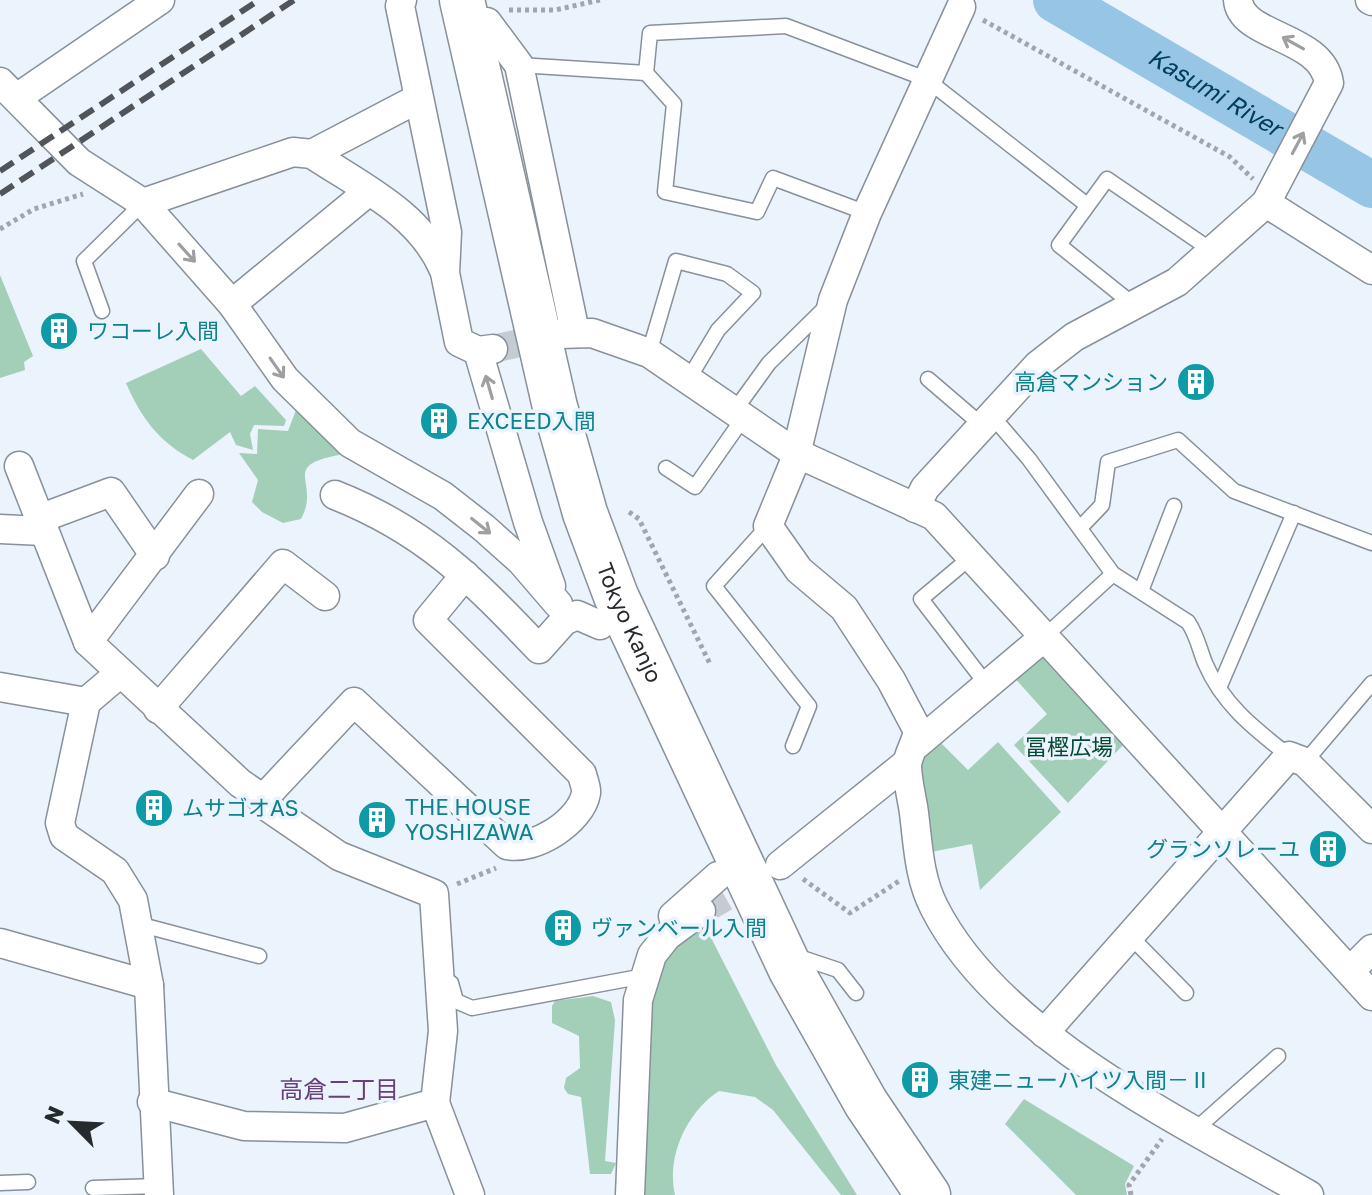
<svg xmlns="http://www.w3.org/2000/svg" width="1372" height="1195" font-family="'Golos Text','Noto Sans JP',sans-serif">
  <style>
    .green { fill: #a3cfb8 }
    .lines { fill: none; stroke-linecap: round; stroke-linejoin: round }
    .river { stroke: #97c5e5; stroke-width: 46 }
    .minor-tunnel { stroke: #c4cbd3; stroke-width: 28; stroke-dasharray: 28 14; stroke-linecap: butt }
    .service-casing { stroke: #889099; stroke-width: 17 }
    .minor-casing { stroke: #889099; stroke-width: 31 }
    .trunk-casing { stroke: #889099; stroke-width: 47 }
    .path { stroke: #a0a6ae; stroke-width: 5; stroke-dasharray: 4 4; stroke-linecap: butt }
    .service { stroke: #fff; stroke-width: 14 }
    .minor { stroke: #fff; stroke-width: 28 }
    .trunk { stroke: #fff; stroke-width: 44 }
    .rail { stroke: #51555a; stroke-width: 6; stroke-dasharray: 16 8; stroke-linecap: butt }
    .oneway { stroke: #9e9fa0 }
    .labels { text-anchor: middle; stroke-width: 7; stroke-linejoin: round; paint-order: stroke }
    .culture-label { font-size: 22px; fill: #0d838f; stroke: #ebf3fd; text-anchor: start }
    .street-label { font-size: 22px; fill: #272a2d; stroke: #ebf3fd }
    .park-label { font-size: 22px; fill: #034930; stroke: #ebf3fd }
    .water-label { font-size: 24px; font-style: italic; fill: #003d5c; stroke: #ebf3fd }
    .neighbourhood-label { font-size: 24px; fill: #67417a; stroke: #ebf3fd }
  </style>
  <rect width="100%" height="100%" fill="#ebf3fd"/>
  <g class="green">
    <polygon points="0,275 33,356 24,362 25,370 0,378"/>
    <path d="M201,349l40,47 14,-10 31,34 -2,6 -30,-1 -4,9 3,16 -17,-5 -6,-13 -37,28c-34,-18 -52,-42 -67,-77z"/>
    <path d="M296,410l22,13 27,31c-69,11 -23,27 -44,65l-18,4 -21,-11 -10,-10 6,-22 -19,-27 18,1 1,-25 30,2z"/>
    <polygon points="1040,651 1124,744 1068,803 1014,745 1047,714 1012,675"/>
    <polygon points="936,738 968,770 998,742 1061,812 980,890 972,844 926,853 919,763"/>
    <path d="M702,920l74,145 81,130h-16l-68,-85 -18,-13 -36,-6c-32,21 -53,65 -44,104h-37l16,-229z"/>
    <polygon points="593,996 611,1002 615,1020 605,1161 616,1163 611,1174 590,1174 581,1097 568,1094 564,1088 566,1078 580,1068 579,1036 552,1023 552,1006 555,1001"/>
    <polygon points="1024,1099 1134,1166 1125,1184 1127,1195 1076,1195 1005,1124"/>
  </g>
  <g class="lines">
    <path class="river" id="s1" d="M1056,0l316,185"/>
    <g class="minor-tunnel">
      <polyline points="493,349 555,335"/>
      <polyline points="701,911 762,876"/>
    </g>
    <g class="service-casing">
      <g id="service">
        <polyline points="519,65 646,73 650,33 786,26 926,79 1087,205"/>
        <polyline points="646,73 674,104 665,192 757,212 773,178 867,213"/>
        <polyline points="1135,306 1059,245 1107,179 1214,252"/>
        <polyline points="102,311 84,261 143,203"/>
        <polyline points="649,353 676,261 727,274 753,293 718,330 688,380"/>
        <polyline points="928,379 984,427"/>
        <polyline points="735,410 769,363 827,306"/>
        <path d="M993,417l36,42 84,115 75,48c9,13 11,26 17,41 18,42 50,66 84,93"/>
        <polyline points="666,468 695,487 744,417"/>
        <polyline points="768,526 714,586 809,706 793,746"/>
        <polyline points="1080,528 1102,505 1108,462 1178,440 1234,491 1372,543"/>
        <polyline points="971,557 921,599 987,685"/>
        <polyline points="1141,591 1174,506"/>
        <polyline points="1043,638 1113,574"/>
        <polyline points="1219,688 1294,513"/>
        <polyline points="1305,762 1372,683"/>
        <polyline points="138,924 259,956"/>
        <polyline points="1130,936 1186,993"/>
        <polyline points="793,955 838,970 856,993"/>
        <polyline points="451,983 456,1001 472,1008 639,977"/>
        <polyline points="1196,1129 1278,1056"/>
        <polyline points="0,1183 28,1182"/>
        <polyline points="93,1188 158,1186"/>
      </g>
    </g>
    <g class="minor-casing">
      <g id="minor">
        <polyline points="402,0 400,6 447,232 445,273 459,342 478,351 493,349"/>
        <polyline points="1370,0 1372,1"/>
        <path d="M961,7l-94,206 -34,87 -39,163 -26,63 31,44 45,38 47,72 27,51c-2,12 -10,24 -11,34 0,15 5,33 7,48 4,32 5,65 20,94 65,130 254,218 375,288"/>
        <polyline points="487,22 519,65 575,332"/>
        <polyline points="0,82 79,162 143,203 232,304 285,379 350,443 443,496 484,528 521,561 558,604"/>
        <polyline points="18,97 160,0"/>
        <polyline points="312,154 417,99"/>
        <path d="M143,203l150,-51 19,2c48,32 107,59 131,114"/>
        <polyline points="1266,203 1372,270"/>
        <polyline points="232,304 369,191"/>
        <polyline points="560,334 592,333 649,353 794,452 934,516 1372,996"/>
        <polyline points="478,351 528,522 551,586"/>
        <path d="M19,466l69,176 152,141 23,16 91,-97 153,143c27,6 74,-23 79,-52 1,-5 -3,-13 -4,-19l-154,-154 37,-45"/>
        <path d="M335,495c91,36 138,85 204,154l25,-28 13,-6 23,10"/>
        <path d="M915,508l10,-20 113,-123 36,-28 103,-55 89,-79 63,-120c-7,-48 -88,-45 -91,-83"/>
        <polyline points="39,519 111,492 155,556"/>
        <polyline points="0,529 43,531"/>
        <polyline points="88,642 199,494"/>
        <polyline points="119,674 86,702 60,823 64,836 115,871 133,900 149,985 159,1195"/>
        <polyline points="0,687 86,702"/>
        <polyline points="158,709 283,564 325,596"/>
        <polyline points="916,745 1043,638"/>
        <polyline points="263,799 266,806 339,856 434,894 443,1031 435,1103"/>
        <polyline points="780,865 907,763"/>
        <polyline points="673,916 718,876"/>
        <polyline points="0,943 149,985"/>
        <polyline points="1350,971 1372,949"/>
        <polyline points="1044,1033 1289,756 1305,762 1372,829"/>
        <polyline points="152,1102 244,1126 345,1128 435,1103 470,1195"/>
        <polyline points="630,1195 638,1000 652,955 667,936 701,911"/>
      </g>
    </g>
    <g class="trunk-casing">
      <g id="trunk">
        <path id="s2" d="M462,0l93,407 30,106 31,83 175,374 75,133 62,92"/>
      </g>
    </g>
    <g class="path">
      <polyline points="509,10 555,10 600,0"/>
      <polyline points="983,20 1230,157 1253,179"/>
      <polyline points="0,229 34,209 83,194"/>
      <polyline points="629,512 639,519 711,666"/>
      <polyline points="803,879 850,913 899,881"/>
      <polyline points="457,884 496,868"/>
      <polyline points="1131,1195 1129,1185 1162,1139"/>
    </g>
    <use href="#service" class="service"/>
    <use href="#minor" class="minor"/>
    <use href="#trunk" class="trunk"/>
    <g class="rail">
      <polyline points="0,171 259,0"/>
      <polyline points="0,194 294,0"/>
    </g>
  </g>
  <defs><path id="oneway-shaft" d="M-6 0H5M1.5-3L5.5 0L1.5 3" fill="none" stroke-width="1.6" stroke-linecap="round" stroke-linejoin="round" transform="scale(2)"/></defs>
  <g class="oneway">
    <use href="#oneway-shaft" transform="translate(1293 43) rotate(-151)"/>
    <use href="#oneway-shaft" transform="translate(1298 143) rotate(-62)"/>
    <use href="#oneway-shaft" transform="translate(187 253) rotate(48)"/>
    <use href="#oneway-shaft" transform="translate(277 368) rotate(55)"/>
    <use href="#oneway-shaft" transform="translate(489 387) rotate(-106)"/>
    <use href="#oneway-shaft" transform="translate(481 526) rotate(39)"/>
  </g>
  <defs>
    <g id="building-disc" transform="scale(2)"><circle r="9.5" fill="#0f9aa8" stroke="#ebf3fd"/><path d="M-4-6H4V6H1V3H-1V6H-4ZM-2.5-4.3h1.7v1.8h-1.7ZM.8-4.3h1.7v1.8H.8ZM-2.5-1h1.7V.8h-1.7ZM.8-1h1.7V.8H.8Z" fill="#fff"/></g>
  </defs>
  <g fill-rule="evenodd">
    <use href="#building-disc" x="59" y="331"/>
    <use href="#building-disc" x="1196" y="382"/>
    <use href="#building-disc" x="439" y="421"/>
    <use href="#building-disc" x="154" y="808"/>
    <use href="#building-disc" x="377" y="820"/>
    <use href="#building-disc" x="1328" y="849"/>
    <use href="#building-disc" x="563" y="928"/>
    <use href="#building-disc" x="920" y="1080"/>
  </g>
  <g class="labels">
    <g class="culture-label">
      <text x="87" y="339">ワコーレ入間</text>
      <text x="1168" y="390" text-anchor="end">高倉マンション</text>
      <text x="467" y="429">EXCEED入間</text>
      <text x="405" y="815">THE HOUSE<tspan x="405" dy="25">YOSHIZAWA</tspan></text>
      <text x="182" y="816">ムサゴオAS</text>
      <text x="1300" y="857" text-anchor="end">グランソレーユ</text>
      <text x="591" y="936">ヴァンベール入間</text>
      <text x="948" y="1088">東建ニューハイツ入間－Ⅱ</text>
    </g>
    <g class="street-label">
      <text dy="8" stroke="none"><textPath href="#s2" startOffset="646">Tokyo Kanjo</textPath></text>
    </g>
    <g class="park-label">
      <text x="1069" y="755">冨樫広場</text>
    </g>
    <g class="water-label">
      <text dy="8" stroke="none"><textPath href="#s1" startOffset="184">Kasumi River</textPath></text>
    </g>
    <g class="neighbourhood-label">
      <text x="339" y="1098">高倉二丁目</text>
    </g>
  </g>
  <g transform="translate(72 1123) rotate(294)" stroke="#ebf3fd" stroke-width="6" paint-order="stroke">
  <path d="M0-6L14 30L0 20L-14 30Z" fill="#272a2d"/>
  <text y="-12" font-size="22" font-weight="bold" text-anchor="middle" fill="#272a2d">N</text>
  </g>
</svg>
